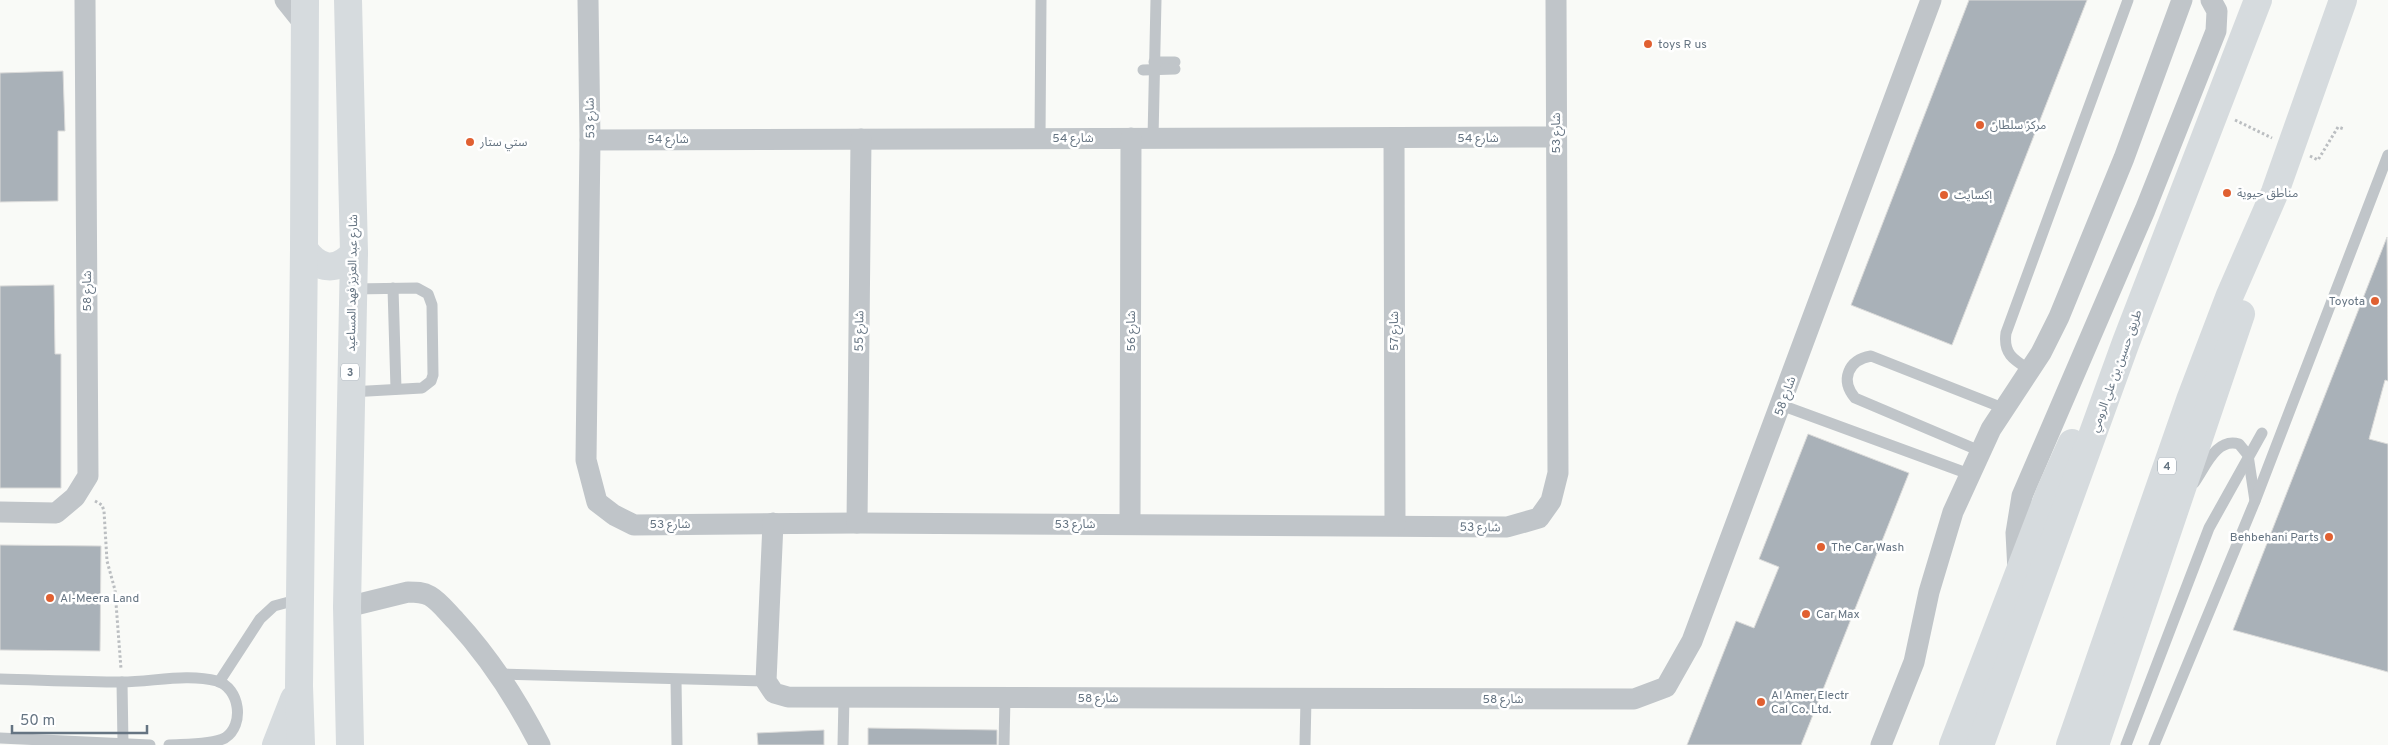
<svg xmlns="http://www.w3.org/2000/svg" width="2388" height="745" font-family="Overpass,'Noto Sans Arabic',sans-serif">
  <style>
    .building { fill: #a9b1b8; stroke: #dbdbda }
    .lines { fill: none; stroke-linecap: round; stroke-linejoin: round }
    .path { stroke: #bbbec1; stroke-width: 3; stroke-dasharray: 2.5 2.5; stroke-linecap: butt }
    .service { stroke: #c0c5c9; stroke-width: 11 }
    .minor { stroke: #c0c5c9; stroke-width: 21 }
    .primary { stroke: #d6dbde; stroke-width: 28 }
    .trunk { stroke: #d6dbde; stroke-width: 28 }
    .poi-dot { fill: #e06031; stroke: #fff; stroke-width: 2 }
    .labels { text-anchor: middle; stroke-width: 5; stroke-linejoin: round; paint-order: stroke }
    .shield { fill: #fff; stroke: #939ea8; stroke-width: 1 }
    .shield-label { font-size: 11px; font-weight: bold; fill: #657482 }
    .poi-label { font-size: 12px; fill: #657482; stroke: #fff; text-anchor: start }
    .street-label { font-size: 12px; fill: #657482; stroke: #fff }
  </style>
  <rect width="100%" height="100%" fill="#f9faf7"/>
  <g class="building">
    <polygon points="1969,0 2087,0 1952,345 1851,305"/>
    <polygon points="63,71 65,131 58,131 58,201 0,202 0,73"/>
    <polygon points="2387,237 2388,381 2385,380 2369,439 2388,444 2388,672 2233,630"/>
    <polygon points="54,285 55,354 61,354 61,488 0,488 0,286"/>
    <polygon points="1808,434 1909,473 1801,745 1687,745 1736,621 1754,628 1779,567 1759,559"/>
    <polygon points="0,545 101,546 100,651 0,650"/>
    <polygon points="868,728 997,730 997,745 868,745"/>
    <polygon points="824,730 824,745 758,745 757,733"/>
  </g>
  <g class="lines">
    <g class="path">
      <polyline points="2235,120 2272,138"/>
      <polyline points="2310,156 2318,160 2338,127 2344,129"/>
      <polyline points="95,501 102,505 104,511 107,561 115,590 121,669"/>
    </g>
    <g class="service">
      <polyline points="1154,62 1175,62"/>
      <polyline points="1143,70 1175,69"/>
      <polyline points="1153,138 1156,0"/>
      <polyline points="1040,139 1041,0"/>
      <polyline points="393,288 396,389"/>
      <path d="M2030,370c-16,-10 -27,-16 -24,-37l122,-333"/>
      <polyline points="350,392 422,388 431,381 433,375 432,305 428,294 417,288 353,289"/>
      <polyline points="1781,405 1969,474"/>
      <path d="M1980,451l-125,-53c-15,-18 -7,-38 16,-42l132,52"/>
      <path d="M2194,483c11,-15 22,-46 45,-39l9,11 7,46"/>
      <polyline points="499,674 766,681"/>
      <path d="M0,679c41,1 81,3 122,3 30,0 65,-9 95,-1 23,7 28,44 8,57 -14,7 -40,6 -56,7"/>
      <polyline points="676,680 677,745"/>
      <polyline points="122,682 123,744"/>
      <polyline points="219,682 260,619 274,606 300,599"/>
      <polyline points="0,738 150,745"/>
      <polyline points="843,745 844,697"/>
      <polyline points="1004,745 1005,697"/>
      <polyline points="1305,745 1306,699"/>
      <polyline points="2126,745 2209,528 2262,433"/>
      <polyline points="2154,745 2255,501 2388,155"/>
    </g>
    <g class="minor">
      <polyline points="285,0 305,25"/>
      <polyline points="588,0 590,140 586,460 597,502 614,515 634,525 857,523 1507,527 1539,518 1551,501 1558,473 1556,0"/>
      <polyline points="1394,138 1395,525"/>
      <polyline points="590,140 1556,137"/>
      <polyline points="0,512 56,513 75,497 88,476 85,0"/>
      <polyline points="773,523 766,681 774,693 788,697 1634,699 1666,687 1692,641 1931,0"/>
      <polyline points="857,523 861,139"/>
      <polyline points="1130,524 1131,138"/>
      <polyline points="2018,571 2016,533 2022,496 2145,210 2216,31 2217,11 2211,0"/>
      <path d="M347,607l61,-15c8,0 15,0 22,4 10,6 17,16 25,24 35,38 62,80 85,125"/>
      <polyline points="1881,745 1914,662 1929,592 1953,512 1991,429 2041,353 2059,317 2124,158 2182,0"/>
    </g>
    <g class="primary">
      <polyline points="348,0 354,253 347,607 350,745"/>
      <path d="M304,249c15,22 33,23 50,4"/>
      <polyline points="276,745 294,699"/>
      <polyline points="301,745 299,686 304,249 305,0"/>
    </g>
    <g class="trunk">
      <polyline points="1953,745 2050,492 2072,443"/>
      <polyline points="1980,745 2126,342 2258,0"/>
      <polyline points="2070,745 2190,400 2230,295 2275,192 2343,0"/>
      <polyline points="2095,745 2241,314"/>
    </g>
  </g>
  <g class="poi-dot">
    <circle cx="1648" cy="44" r="5"/>
    <circle cx="1980" cy="125" r="5"/>
    <circle cx="470" cy="142" r="5"/>
    <circle cx="2227" cy="193" r="5"/>
    <circle cx="1944" cy="195" r="5"/>
    <circle cx="2375" cy="301" r="5"/>
    <circle cx="2329" cy="537" r="5"/>
    <circle cx="1821" cy="547" r="5"/>
    <circle cx="50" cy="598" r="5"/>
    <circle cx="1806" cy="614" r="5"/>
    <circle cx="1761" cy="702" r="5"/>
  </g>
  <g class="labels">
    <g class="shield">
      <rect x="341" y="363.5" width="18" height="17" rx="4"/>
      <rect x="2158" y="457.5" width="18" height="17" rx="4"/>
    </g>
    <g class="shield-label">
      <text x="350" y="376">3</text>
      <text x="2167" y="470">4</text>
    </g>
    <g class="poi-label">
      <text x="1658" y="48">toys R us</text>
      <text x="1990" y="129">مركز سلطان</text>
      <text x="480" y="146">ستي ستار</text>
      <text x="2237" y="197">مناطق حيوية</text>
      <text x="1954" y="199">إكسايت</text>
      <text x="2365" y="305" text-anchor="end">Toyota</text>
      <text x="2319" y="541" text-anchor="end">Behbehani Parts</text>
      <text x="1831" y="551">The Car Wash</text>
      <text x="60" y="602">Al-Meera Land</text>
      <text x="1816" y="618">Car Max</text>
      <text x="1771" y="699">Al Amer Electr<tspan x="1771" dy="14">Cal Co. Ltd.</tspan></text>
    </g>
    <g class="street-label">
      <text transform="translate(590 118) rotate(-91)" y="4">شارع 53</text>
      <text transform="translate(1556 133) rotate(-90)" y="4">شارع 53</text>
      <text x="1073" y="142">شارع 54</text>
      <text x="1478" y="142">شارع 54</text>
      <text x="668" y="143">شارع 54</text>
      <text transform="translate(352 283) rotate(-89)" y="4">شارع عبد العزيز فهد المساعيد</text>
      <text transform="translate(87 291) rotate(-90)" y="4">شارع 58</text>
      <text transform="translate(859 331) rotate(-89)" y="4">شارع 55</text>
      <text transform="translate(1131 331) rotate(-90)" y="4">شارع 56</text>
      <text transform="translate(1394 331) rotate(-90)" y="4">شارع 57</text>
      <text transform="translate(2116 371) rotate(-70)" y="4">طريق حسين بن علي الرومي</text>
      <text transform="translate(1785 396) rotate(-70)" y="4">شارع 58</text>
      <text x="670" y="528">شارع 53</text>
      <text x="1075" y="528">شارع 53</text>
      <text transform="translate(1480 527) rotate(1)" y="4">شارع 53</text>
      <text x="1098" y="702">شارع 58</text>
      <text x="1503" y="703">شارع 58</text>
    </g>
  </g>
  <path d="M12 725v8h135v-8" fill="none" stroke="#657482" stroke-width="2.5"/>
  <text x="20" y="725" font-size="15" fill="#657482" stroke="#ffffff" stroke-width="4" paint-order="stroke">50 m</text>
</svg>
